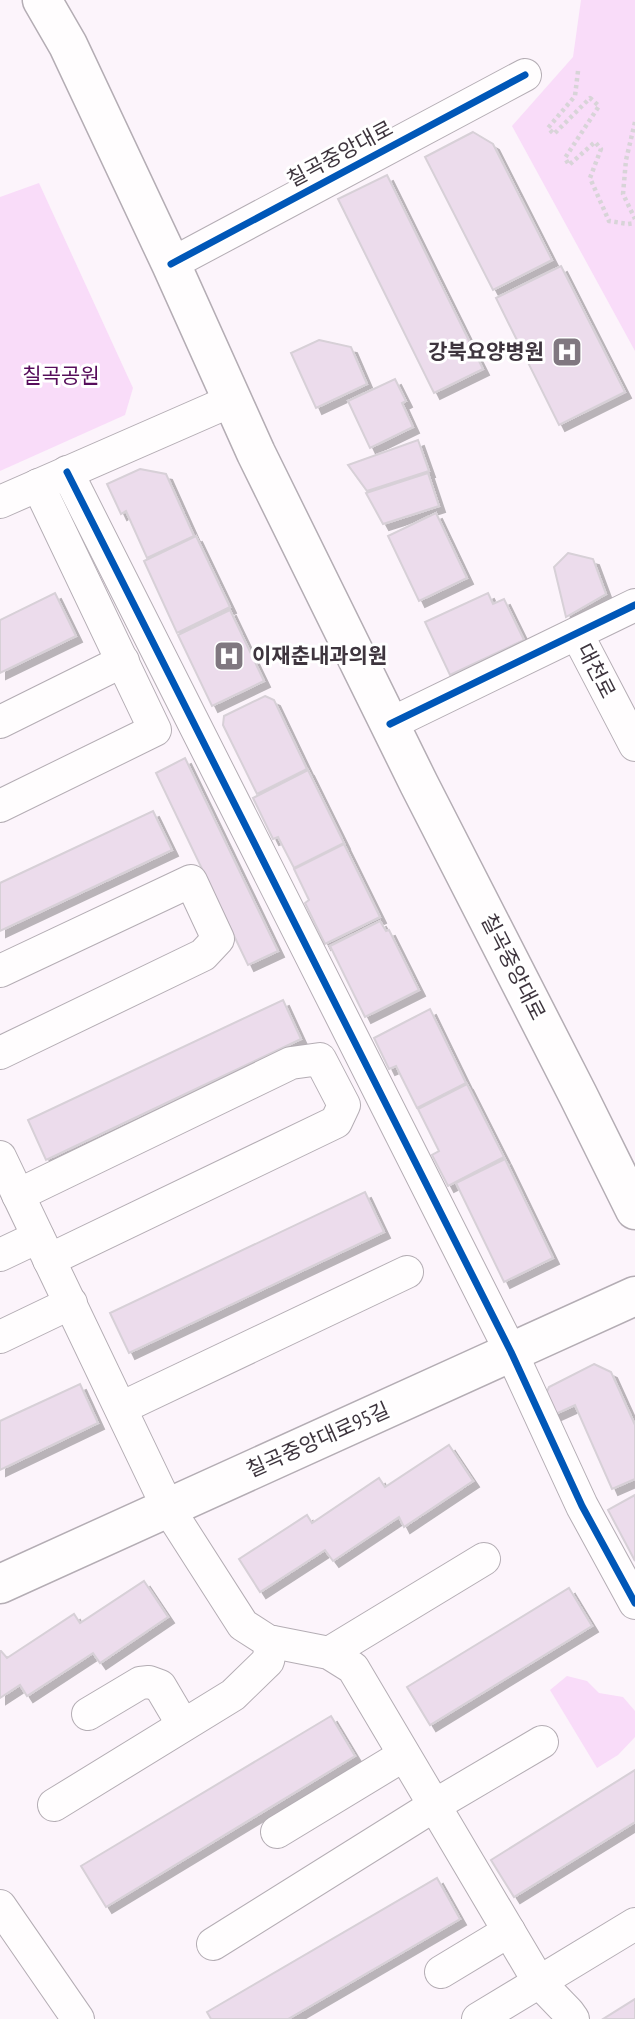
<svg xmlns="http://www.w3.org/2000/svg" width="635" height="2019" font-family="'PT Sans Narrow','Noto Sans KR',sans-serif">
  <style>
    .green { fill: #f9dcf9 }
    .building { fill: #ecdcec; stroke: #d7d0d7; stroke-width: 2; filter: url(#shadow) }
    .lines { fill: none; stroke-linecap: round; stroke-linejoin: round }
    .minor-casing { stroke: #b4adb4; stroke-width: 34 }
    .major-casing { stroke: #b4adb4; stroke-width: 41 }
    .path { stroke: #d8d4d8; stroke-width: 4.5; stroke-dasharray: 3.5 3.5; stroke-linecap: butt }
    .minor { stroke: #fffdfe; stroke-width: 32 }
    .major { stroke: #fffdfe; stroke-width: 38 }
    .cycleway-casing { stroke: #fff; stroke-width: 11 }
    .cycleway { stroke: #0057b8; stroke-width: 7 }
    .labels { text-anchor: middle; stroke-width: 6; stroke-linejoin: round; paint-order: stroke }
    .street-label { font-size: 21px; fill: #3e353e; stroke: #fff }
    .poi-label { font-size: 21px; font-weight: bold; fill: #3e353e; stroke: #fff; text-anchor: end }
    .park-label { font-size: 21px; fill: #570d5b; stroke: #fff }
  </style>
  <defs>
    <filter id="shadow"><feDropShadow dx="6" dy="6" stdDeviation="0" flood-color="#0004"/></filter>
  </defs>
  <rect width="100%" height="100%" fill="#fcf4fb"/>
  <g class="green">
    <polygon points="581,0 635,0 635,351 512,126 573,57"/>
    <polygon points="39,183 133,388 125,415 0,471 0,197"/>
    <polygon points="567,1676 587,1681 599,1693 623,1697 635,1711 635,1737 618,1755 597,1768 550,1690"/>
  </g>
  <g class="building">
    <polygon points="473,132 493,144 552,260 493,290 425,157"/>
    <polygon points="387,175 483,369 434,393 338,199"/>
    <polygon points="561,266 625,392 559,425 496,298"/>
    <polygon points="319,340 351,347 367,384 316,408 291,353"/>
    <polygon points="395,379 406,401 402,403 413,427 370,448 348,401"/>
    <polygon points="418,440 429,471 367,491 348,465"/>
    <polygon points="140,469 166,474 194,536 147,558 126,511 121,514 107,484"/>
    <polygon points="428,473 439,506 383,524 366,493"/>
    <polygon points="436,513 467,578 419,601 388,536"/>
    <polygon points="196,536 230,607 177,633 144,561"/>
    <polygon points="568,553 593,559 606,594 566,617 554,567"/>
    <polygon points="55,593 76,636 0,673 0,620"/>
    <polygon points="488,593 493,604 504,599 524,640 450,675 425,622"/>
    <polygon points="230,610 264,681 212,706 178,635"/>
    <polygon points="265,696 274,700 307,769 257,794 223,725 224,716"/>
    <polygon points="185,758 278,951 248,965 156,773"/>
    <polygon points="308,770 344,843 294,868 278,837 273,839 253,798"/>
    <polygon points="153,811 172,850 0,931 0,883"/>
    <polygon points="344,844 380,917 325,944 305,903 309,900 294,869"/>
    <polygon points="380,921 386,931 389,930 419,990 365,1017 330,946"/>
    <polygon points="283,1000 301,1039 46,1160 28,1120"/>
    <polygon points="430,1009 466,1083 417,1108 396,1066 389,1069 374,1038"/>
    <polygon points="467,1084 504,1157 448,1186 432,1155 439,1151 418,1109"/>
    <polygon points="505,1159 553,1258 504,1282 456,1183"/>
    <polygon points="365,1192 384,1232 129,1353 110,1313"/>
    <polygon points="594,1364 611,1372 635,1425 635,1479 612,1489 575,1405 549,1417 543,1401 549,1387"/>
    <polygon points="80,1384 98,1423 0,1470 0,1421"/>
    <polygon points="449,1445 473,1481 404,1527 399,1517 333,1561 325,1550 260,1592 239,1559 307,1515 312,1523 379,1478 385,1487"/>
    <polygon points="635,1495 635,1561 608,1510"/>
    <polygon points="144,1581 168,1617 100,1663 93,1653 27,1696 20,1685 0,1698 0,1651 1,1651 7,1658 74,1614 80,1623"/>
    <polygon points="569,1588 592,1626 430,1725 407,1687"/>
    <polygon points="331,1716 355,1756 106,1907 81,1866"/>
    <polygon points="635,1770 635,1822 514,1897 491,1860"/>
    <polygon points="437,1878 460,1919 288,2019 211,2019 207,2012"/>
    <polygon points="635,1999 635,2019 603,2019"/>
  </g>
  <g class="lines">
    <g class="minor-casing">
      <g id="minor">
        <polyline points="171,264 525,75"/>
        <polyline points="67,472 511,1352 582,1506 635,1603"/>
        <polyline points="0,502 233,400"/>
        <polyline points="577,634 635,745"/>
        <polyline points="0,722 123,661"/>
        <polyline points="390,724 635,605"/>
        <polyline points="0,806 155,730 38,485"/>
        <polyline points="0,971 191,881 218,939 203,955 0,1053"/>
        <polyline points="0,1157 168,1508 243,1625 268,1641 329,1653 353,1668 539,1982 568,2012 573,2019"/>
        <polyline points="18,1195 291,1063 320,1059 344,1105 336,1122 49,1260"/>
        <polyline points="0,1255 38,1237"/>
        <polyline points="0,1337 71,1303"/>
        <polyline points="121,1408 407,1272"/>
        <polyline points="329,1653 484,1559"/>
        <polyline points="88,1714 140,1683 149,1682 160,1686 183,1725"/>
        <polyline points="54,1805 233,1695 268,1661 272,1642"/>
        <polyline points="277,1832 404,1755"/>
        <polyline points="0,1906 78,2019"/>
        <polyline points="213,1944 435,1805 542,1742"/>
        <polyline points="441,1972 509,1931"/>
        <polyline points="478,2019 635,1924"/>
      </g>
    </g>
    <g class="major-casing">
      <g id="major">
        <polyline points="42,0 68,45 171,264 256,453 419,784 578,1095 635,1210"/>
        <polyline points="0,1584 635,1296"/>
      </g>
    </g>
    <g class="path">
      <polyline points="578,71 575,96 548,128 554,134 590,98 599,106 565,158 569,165 595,142 601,149 590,178 609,221 628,224 635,223"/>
      <polyline points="635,122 626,160 623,194 635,219"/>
    </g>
    <use href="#minor" class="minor"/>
    <use href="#major" class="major"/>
    <g class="cycleway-casing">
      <g id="cycleway">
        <polyline points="171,264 525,75"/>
        <polyline points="67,472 511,1352 582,1506 635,1603"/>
        <polyline points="390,724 635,605"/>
      </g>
    </g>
    <use href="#cycleway" class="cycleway"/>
  </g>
  <defs>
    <g id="hospital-square" transform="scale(1.575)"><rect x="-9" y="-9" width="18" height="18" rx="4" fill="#807880" stroke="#fff"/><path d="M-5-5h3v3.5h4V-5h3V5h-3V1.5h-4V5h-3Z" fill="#fff"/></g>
  </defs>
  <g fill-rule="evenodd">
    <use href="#hospital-square" x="567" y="352"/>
    <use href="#hospital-square" x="229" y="656"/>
  </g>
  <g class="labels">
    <g class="street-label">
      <text transform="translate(340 154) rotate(-28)" y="7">칠곡중앙대로</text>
      <text transform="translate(596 671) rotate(63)" y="7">대천로</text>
      <text transform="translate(513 967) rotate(63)" y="7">칠곡중앙대로</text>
      <text transform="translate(318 1440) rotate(-24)" y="7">칠곡중앙대로95길</text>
    </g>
    <g class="poi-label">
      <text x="544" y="359">강북요양병원</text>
      <text x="252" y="663" text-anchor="start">이재춘내과의원</text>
    </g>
    <g class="park-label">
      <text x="61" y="383">칠곡공원</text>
    </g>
  </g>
</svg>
